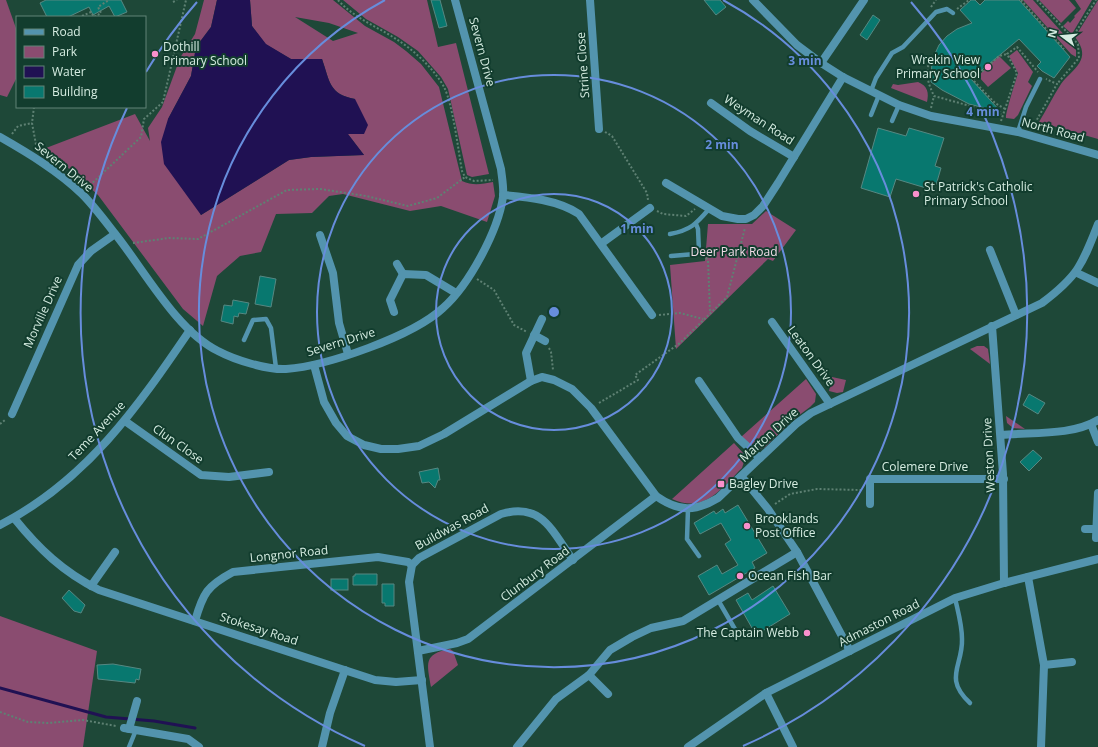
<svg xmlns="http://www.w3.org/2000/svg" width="1098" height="747" font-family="'Open Sans',sans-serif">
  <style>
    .green { fill: #8a4c70; fill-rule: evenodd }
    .water { fill: #201153 }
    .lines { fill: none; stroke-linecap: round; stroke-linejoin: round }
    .stream { stroke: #201153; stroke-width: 3 }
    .building { fill: #08786f; stroke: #568882 }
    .path { stroke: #5e8173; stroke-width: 2; stroke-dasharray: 2 2; stroke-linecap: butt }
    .service { stroke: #5394ae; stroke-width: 4.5 }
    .minor { stroke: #5394ae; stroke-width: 8 }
    .tertiary { stroke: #5394ae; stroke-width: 8 }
    .ring { fill: none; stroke: #678ddc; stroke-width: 2 }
    .poi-dot { fill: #f890cc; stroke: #123d2e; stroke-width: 1.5 }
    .labels { text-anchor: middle; stroke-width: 4; stroke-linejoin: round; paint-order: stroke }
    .poi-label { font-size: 12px; fill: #d5ece1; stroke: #123d2e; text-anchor: start }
    .street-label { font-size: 12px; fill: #d5ece1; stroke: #123d2e }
    .park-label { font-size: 12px; fill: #f1dbe7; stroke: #123d2e }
    .centre { fill: #678ddc; stroke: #123d2e; stroke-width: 2 }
    .ring-label { font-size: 12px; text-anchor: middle; font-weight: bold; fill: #678ddc; stroke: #123d2e; stroke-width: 4; stroke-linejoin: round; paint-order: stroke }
  </style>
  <rect width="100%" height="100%" fill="#1e4838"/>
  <g class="green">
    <polygon points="0,0 6,0 17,31 17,77 7,97 0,95"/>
    <path d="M204,0h13l-6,27 -15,20 -5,29 -23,43 33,96 88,-55 22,-3 53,-2 -17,-22 8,-34c-26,-5 -25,-17 -33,-40h-31l-26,-15 -13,-18 -2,-26h83l32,26 29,16 12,9 15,13 18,23 23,94c11,5 20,3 31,1l2,14 -8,26 -46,-16 -31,5 -67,-17 -14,2 -17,17 -36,1 -15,38 -21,4 -23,20 -14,50 -20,-17 -85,-114 -52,-47 89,-34 15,27 -2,-13 14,-21 18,-49 15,-24zM295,17l34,6 29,10 -25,8z"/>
    <polygon points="343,0 427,0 438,47 456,43 489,174 472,177 467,175 448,89 441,77 418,51 398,37 366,19"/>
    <polygon points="1023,0 1033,0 1076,48 1076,57 1071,54"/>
    <polygon points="1039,0 1069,0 1076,8 1061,23"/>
    <polygon points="1075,0 1092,0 1072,34 1063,26 1068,21 1070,23 1075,17 1074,16 1081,9"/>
    <path d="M1098,0v139l-59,-17c8,-13 14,-26 22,-38 12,-16 32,-24 14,-47z"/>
    <path d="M1017,50l16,22 -5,10 4,4 -14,29 -4,4 -8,-1c-1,-4 10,-38 12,-45l-9,-17z"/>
    <polygon points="999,56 1011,68 988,87 978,76"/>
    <path d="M918,82c10,4 11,11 9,20l-36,-14 2,-4 5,1z"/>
    <polygon points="766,211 796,230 773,261 768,259 676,349 670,265 705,261 708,224 752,224"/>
    <polygon points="977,346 984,346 988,349 990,364 970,349"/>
    <polygon points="832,377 846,380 843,392 837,393 829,391"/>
    <polygon points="806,379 816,394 815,402 810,407 794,419 764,448 755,449 741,437"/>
    <polygon points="1006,416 1025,429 1013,428 1007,423"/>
    <path d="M734,443l10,11 1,5 -3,9c-21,21 -38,46 -70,31z"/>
    <polygon points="0,616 97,651 83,747 0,747"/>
    <path d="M450,649l3,2 5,14 -27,22c-4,-24 -8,-33 19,-38z"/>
  </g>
  <path class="water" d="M217,0h33l2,26 14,18 25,15h31c8,23 7,35 33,40l13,26 -4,9h-16l16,21 -53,2 -22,3 -88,55 -37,-51 -3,-22 7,-23 23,-43 5,-29 15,-20z"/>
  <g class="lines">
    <polyline class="stream" points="0,688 106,717 154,721 195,728"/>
  </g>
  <g class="building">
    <polygon points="46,0 121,0 127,12 115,17 109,6 93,15 89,7 68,17 47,17 40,3"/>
    <polygon points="431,0 440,0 447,26 439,28"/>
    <polygon points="704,0 720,0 726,7 716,15"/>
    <polygon points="971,0 975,0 980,5 985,0 1019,0 1070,57 1054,78 1042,71 1037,66 1041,62 1019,39 971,79 1001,112 969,104 942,90 931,82 932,60 939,45 947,36 957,29 972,23 960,10"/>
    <polygon points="873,15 880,20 867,40 860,35"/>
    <polygon points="878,128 906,136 909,128 944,138 935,166 941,168 936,185 928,182 926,188 896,179 890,197 861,188"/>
    <polygon points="260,276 276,279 271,307 255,304"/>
    <polygon points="233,300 249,303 246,314 239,313 238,317 234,316 233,324 221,321 224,305 232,306"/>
    <polygon points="1029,394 1045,403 1038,414 1023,405"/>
    <polygon points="1033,450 1042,458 1029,471 1020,462"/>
    <polygon points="438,468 440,480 438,480 435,488 429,482 422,483 419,472"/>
    <polygon points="738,505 767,553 752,562 755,568 709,595 698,576 717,565 722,574 738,565 725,544 731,540 721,523 700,534 694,523 714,511 716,514 723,509 725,513"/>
    <polygon points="355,574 377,574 377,585 353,585 353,576 355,576"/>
    <rect x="331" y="579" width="17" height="11"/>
    <polygon points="382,584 394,584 394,606 385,606 385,603 382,603"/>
    <polygon points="773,586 790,614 756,635 736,600 748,593 752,600"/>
    <polygon points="69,590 85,605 81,613 74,611 62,598"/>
    <polygon points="113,664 141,669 139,680 136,679 135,683 98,679 97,665"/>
  </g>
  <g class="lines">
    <g class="path">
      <path d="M338,0c16,18 38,26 58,39 18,11 38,30 48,48 9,18 14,62 18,84l3,6 9,4 19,-1"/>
      <polyline points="1021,0 1064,49"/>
      <polyline points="1037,0 1078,44 1079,58 1057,84"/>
      <polyline points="173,2 177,0"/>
      <polyline points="931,7 936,0"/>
      <polyline points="957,9 969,0"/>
      <polyline points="82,16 91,12 94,17 101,13 98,7 109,0"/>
      <polyline points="1072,38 1096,0"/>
      <path d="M931,63h-2c-4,13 0,22 5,33l69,19"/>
      <polyline points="34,107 32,123 37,150"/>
      <polyline points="931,108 934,96"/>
      <polyline points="1005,109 995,103 973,80 999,56 1007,54"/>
      <polyline points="1001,121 1017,73 1007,54 1017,47 1038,72"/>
      <polyline points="1034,127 1035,123 1057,84 1046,79"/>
      <polyline points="605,132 612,136 647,193 648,200"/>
      <polyline points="12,134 18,126 32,123"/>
      <polyline points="87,188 141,137 144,119 163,102 186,0"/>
      <polyline points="657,211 663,214 686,216 695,209"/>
      <polyline points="133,243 169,238 198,239 287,190 320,189 366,196 408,206 437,198 465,177"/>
      <polyline points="703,255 708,260 710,312"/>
      <polyline points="477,279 494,290 514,325 527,332"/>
      <polyline points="659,315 680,313 703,319"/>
      <polyline points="549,348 551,352 553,370"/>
      <polyline points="599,403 638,380 635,375 680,343 727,297 745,228"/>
      <polyline points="0,424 5,420"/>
      <polyline points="775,504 790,494 817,489 861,490"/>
      <polyline points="0,712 28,722 48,723 83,720 116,726"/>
    </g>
    <g class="service">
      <polyline points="871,91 876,78 892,53 903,47 936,12 947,9 953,13"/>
      <polyline points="871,115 879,95"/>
      <polyline points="892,121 899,105"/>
      <polyline points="1018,132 1026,107 1040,79"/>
      <path d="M670,234c21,-4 26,-10 39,-25"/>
      <polyline points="671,256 695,254 699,251 698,229 696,224"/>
      <polyline points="244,340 253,320 266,319 271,328 276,368"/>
      <polyline points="688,509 687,539 699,556"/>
      <path d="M955,598c3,14 7,27 7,41 1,27 -19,39 8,64"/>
      <polyline points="718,600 736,631"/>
      <polyline points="129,747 136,730"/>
    </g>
    <g class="minor">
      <polyline points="590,0 599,129"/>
      <polyline points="821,63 864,0"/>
      <polyline points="711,103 750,131 794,157"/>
      <path d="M0,137c28,16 58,34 82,57 12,12 23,27 34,41 28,35 61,96 102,116 17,9 49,19 68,18 41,-3 127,-33 157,-61 26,-23 55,-77 60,-111 1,-9 -1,-19 -2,-28l-46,-169"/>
      <polyline points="666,183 722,216 738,219 746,219 754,215 763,206 778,183 843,77"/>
      <path d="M503,195c25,2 55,5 76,19l73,101"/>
      <polyline points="320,235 333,273 339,323 348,354"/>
      <polyline points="602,243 650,208"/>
      <polyline points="990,250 1016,315"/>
      <polyline points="397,264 403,274"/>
      <polyline points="1077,273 1098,283"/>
      <polyline points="394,312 390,300 403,274 426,275 456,293"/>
      <polyline points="772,322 830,404"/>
      <polyline points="992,326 1003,474 1004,583"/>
      <polyline points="534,335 545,341"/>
      <path d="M314,365l10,37 12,21 11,13 17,9 17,4h17l21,-3 25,-12 87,-53 11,-4 12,3 18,9 19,19 65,88c23,16 39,16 62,2l78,-74 15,-11 231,-110c36,-27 40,-38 56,-79"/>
      <polyline points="531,381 526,353 542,319"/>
      <polyline points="699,381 738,438 760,458"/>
      <polyline points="12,414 78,265 91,251 115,234"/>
      <polyline points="125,421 201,475 229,477 269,472"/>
      <polyline points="1091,424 1098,442"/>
      <path d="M1001,435c30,-3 71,1 97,-15"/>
      <polyline points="742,477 768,509 797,552 850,651"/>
      <polyline points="870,504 870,479 1004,479"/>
      <path d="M14,518c25,31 49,54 85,72l276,90 21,2 26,-2"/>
      <path d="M0,525c86,-44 137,-117 190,-195"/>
      <polyline points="1085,529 1096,529"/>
      <polyline points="1096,538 1098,493"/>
      <polyline points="1028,577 1044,665 1041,747"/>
      <polyline points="91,586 115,552"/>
      <path d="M195,621c8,-28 12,-35 38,-49l145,-15 30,5 4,3"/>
      <polyline points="418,651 457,643 468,639 656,496"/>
      <polyline points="1044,665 1072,662"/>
      <polyline points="589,675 608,694"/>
      <polyline points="766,693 793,747"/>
      <polyline points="124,728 188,739 199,747"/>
      <polyline points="129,729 137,701"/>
      <polyline points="322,747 330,713 345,670"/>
      <path d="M430,747l-21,-165 3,-17 7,-7 82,-44c41,-12 51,17 72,46"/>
      <polyline points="517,747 556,699 589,675 610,650 632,637 651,628 683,621 797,552"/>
    </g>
    <g class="tertiary">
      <polyline points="753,0 797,45 821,63 843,77 899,105 931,116 1018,132 1098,155"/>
      <polyline points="688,747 766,693 955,598 1004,583 1098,559"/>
    </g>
  </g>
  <g class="ring">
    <circle cx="554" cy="312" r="118"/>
    <circle cx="554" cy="312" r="237"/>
    <path d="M723 0A355 355 0 1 1 385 0"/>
    <path d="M365 746A473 473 0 0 1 127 108M146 72A473 473 0 0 1 197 2M911 2A473 473 0 0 1 743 746"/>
  </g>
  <g class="poi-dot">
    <circle cx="155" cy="54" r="4"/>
    <circle cx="988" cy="67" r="4"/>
    <circle cx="916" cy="194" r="4"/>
    <rect x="717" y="480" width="8" height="8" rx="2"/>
    <circle cx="747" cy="526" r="4"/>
    <circle cx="740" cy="576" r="4"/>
    <circle cx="807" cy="633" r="4"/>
  </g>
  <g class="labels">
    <g class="poi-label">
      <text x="163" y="51">Dothill<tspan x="163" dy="14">Primary School</tspan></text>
      <text x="980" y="64" text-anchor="end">Wrekin View<tspan x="980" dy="14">Primary School</tspan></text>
      <text x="924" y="191">St Patrick's Catholic<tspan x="924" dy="14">Primary School</tspan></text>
      <text x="729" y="488">Bagley Drive</text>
      <text x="755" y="523">Brooklands<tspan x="755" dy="14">Post Office</tspan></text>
      <text x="748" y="580">Ocean Fish Bar</text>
      <text x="799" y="637" text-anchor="end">The Captain Webb</text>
    </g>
    <g class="street-label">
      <text transform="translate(482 52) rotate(75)" y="4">Severn Drive</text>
      <text transform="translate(583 65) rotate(-94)" y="4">Strine Close</text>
      <text transform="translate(759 120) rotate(33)" y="4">Weyman Road</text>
      <text transform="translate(1053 130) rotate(15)" y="4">North Road</text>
      <text transform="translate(64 167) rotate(39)" y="4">Severn Drive</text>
      <text transform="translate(43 312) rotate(-66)" y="4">Morville Drive</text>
      <text transform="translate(341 342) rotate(-17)" y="4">Severn Drive</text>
      <text transform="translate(811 356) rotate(54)" y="4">Leaton Drive</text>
      <text transform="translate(97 431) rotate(-47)" y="4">Teme Avenue</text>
      <text transform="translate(769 435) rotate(-42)" y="4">Marton Drive</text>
      <text transform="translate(178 444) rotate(35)" y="4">Clun Close</text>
      <text transform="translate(989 455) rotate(-93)" y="4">Weston Drive</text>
      <text x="925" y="471">Colemere Drive</text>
      <text transform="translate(452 527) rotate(-29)" y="4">Buildwas Road</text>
      <text transform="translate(289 554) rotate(-6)" y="4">Longnor Road</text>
      <text transform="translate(535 574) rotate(-37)" y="4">Clunbury Road</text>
      <text transform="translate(879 623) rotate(-27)" y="4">Admaston Road</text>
      <text transform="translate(259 629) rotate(18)" y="4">Stokesay Road</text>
    </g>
    <g class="park-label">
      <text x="734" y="256">Deer Park Road</text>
    </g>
  </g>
  <circle cx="554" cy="312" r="6" class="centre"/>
  <g class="ring-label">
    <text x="805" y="65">3 min</text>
    <text x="983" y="116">4 min</text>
    <text x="722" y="149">2 min</text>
    <text x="637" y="233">1 min</text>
  </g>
  <rect x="16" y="16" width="130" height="92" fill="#123d2e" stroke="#608376"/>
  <rect x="24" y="29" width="20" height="6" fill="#5394ae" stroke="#608376"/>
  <text x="52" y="36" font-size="12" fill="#d5ece1">Road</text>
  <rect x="24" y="46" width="20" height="12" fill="#8a4c70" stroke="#608376"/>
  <text x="52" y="56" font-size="12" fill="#d5ece1">Park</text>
  <rect x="24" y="66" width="20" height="12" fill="#201153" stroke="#608376"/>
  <text x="52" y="76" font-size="12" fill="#d5ece1">Water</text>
  <rect x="24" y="86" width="20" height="12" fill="#08786f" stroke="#608376"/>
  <text x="52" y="96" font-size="12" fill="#d5ece1">Building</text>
  <g transform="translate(1062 36) rotate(286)" stroke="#123d2e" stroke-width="3" paint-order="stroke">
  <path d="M0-3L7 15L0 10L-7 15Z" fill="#d5ece1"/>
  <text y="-6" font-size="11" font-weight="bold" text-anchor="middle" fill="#d5ece1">N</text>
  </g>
</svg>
